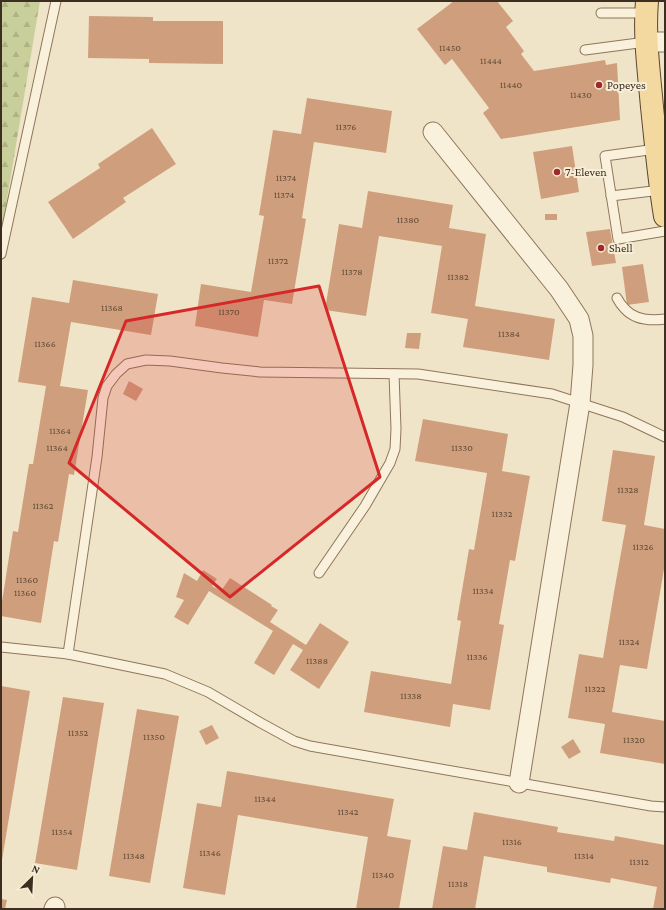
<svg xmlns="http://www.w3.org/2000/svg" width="666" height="910" font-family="'Crimson Pro',serif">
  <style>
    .forest { fill: url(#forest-firs) }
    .building { fill: #cf9f7d }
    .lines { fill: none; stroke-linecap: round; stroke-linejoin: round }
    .service-casing { stroke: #8d765c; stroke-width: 11 }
    .minor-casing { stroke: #8d765c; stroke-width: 21 }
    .primary-casing { stroke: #5b4430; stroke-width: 24 }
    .service { stroke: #faf1dc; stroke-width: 9 }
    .minor { stroke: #faf1dc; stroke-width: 19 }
    .primary { stroke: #f3d9a0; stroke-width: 22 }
    .marked { fill: #d62828; fill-opacity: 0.2; stroke: #d62828; stroke-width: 3; stroke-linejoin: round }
    .poi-dot { fill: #9e2a2b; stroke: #f7eed8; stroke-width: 1.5 }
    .labels { text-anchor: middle; stroke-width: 4; stroke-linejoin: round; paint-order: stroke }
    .number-label { font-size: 10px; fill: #624a37 }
    .poi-label { font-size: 12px; fill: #3d2e20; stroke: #f7eed8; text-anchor: start }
  </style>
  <defs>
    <pattern id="forest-firs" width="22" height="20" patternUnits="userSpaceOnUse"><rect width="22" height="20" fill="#c9cf9b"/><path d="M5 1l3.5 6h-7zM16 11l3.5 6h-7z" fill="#aeb285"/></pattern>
  </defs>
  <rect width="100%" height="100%" fill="#f0e4c8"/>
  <polygon class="forest" points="1,1 40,1 1,235"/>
  <g class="building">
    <polygon points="454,1 497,1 513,21 506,27 524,51 521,54 534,71 605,60 606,65 617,63 620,120 501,139 483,113 489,108 452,59 445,65 417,29"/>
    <polygon points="89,16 153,17 153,21 223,21 223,64 149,63 149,59 88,58"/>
    <polygon points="307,98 392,111 386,153 314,142 302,218 306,219 292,304 264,300 258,337 195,326 201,284 251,292 264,216 259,215 273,130 301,134"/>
    <polygon points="152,128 176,164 123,198 126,202 73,239 48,202 100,168 98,164"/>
    <polygon points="572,146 579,192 541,199 533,152"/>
    <polygon points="368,191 453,205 449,228 486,234 475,306 555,319 549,360 463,347 468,319 431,313 442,246 379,236 366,316 325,310 339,224 362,228"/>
    <rect x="545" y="214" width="12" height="6"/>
    <polygon points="610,229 616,263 592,266 586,232"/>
    <polygon points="643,264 649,302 627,305 622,267"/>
    <polygon points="73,280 158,294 151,335 71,322 60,386 88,390 74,475 69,474 58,542 54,541 41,623 1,616 1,608 13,531 18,532 29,464 33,464 46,386 18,382 32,297 69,303"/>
    <polygon points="407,333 421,333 419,349 405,348"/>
    <polygon points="129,381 143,389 136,401 123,394"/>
    <polygon points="423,419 508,434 502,471 530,476 515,561 510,560 499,624 504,625 490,710 453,704 450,727 364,712 371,671 451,684 461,621 457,620 469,549 474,550 487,473 415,461"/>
    <polygon points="613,450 655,456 644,525 665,529 665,563 647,669 620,665 612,712 665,721 665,764 600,753 605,724 568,718 579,654 603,658 614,592 626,525 602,521"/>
    <polygon points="203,570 217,579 212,586 221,591 230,578 272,605 271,606 278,610 270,622 306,645 320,623 349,642 319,689 290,670 303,650 293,644 274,675 254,663 273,631 209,591 188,625 174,617 184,600 176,597 184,573 197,581"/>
    <polygon points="1,686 30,691 2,860 1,860"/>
    <polygon points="63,697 104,703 77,870 35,863"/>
    <polygon points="137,709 179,716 150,883 109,876"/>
    <polygon points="212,725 219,738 206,745 199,731"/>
    <polygon points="573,739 581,752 569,759 561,747"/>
    <polygon points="227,771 394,799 387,836 411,840 399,909 356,909 368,837 238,815 225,895 183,888 197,803 221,807"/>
    <polygon points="474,812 558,827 557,832 614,841 615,836 665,845 665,909 653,909 657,887 611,878 610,883 547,872 547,867 484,856 475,909 432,909 443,846 467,850"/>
    <polygon points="1,899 7,900 5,909 1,909"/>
  </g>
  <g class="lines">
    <g class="service-casing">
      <g id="service">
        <polyline points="601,13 646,13"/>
        <polyline points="585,50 646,42"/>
        <polyline points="656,149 605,156 618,239 665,231"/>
        <polyline points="611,196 661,190"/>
        <polyline points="1,254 56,1"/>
        <path d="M617,298c2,4 5,8 8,11 10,11 26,12 40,10"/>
        <polyline points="319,573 365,506 390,463 395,449 396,429 394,374"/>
        <polyline points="1,647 68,654 165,674 208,692 261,723 294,741 310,746 651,806 665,807"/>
        <polyline points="68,654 97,457 103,398 107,386 116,374 127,364 146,360 170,361 222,368 260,372 418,374 552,394 623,417 665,437"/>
      </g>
    </g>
    <g class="minor-casing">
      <g id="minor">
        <polyline points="646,42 665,42"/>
        <polyline points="433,132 559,289 579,319 583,336 583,365 580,403 519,783"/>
        <polyline points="54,909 55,907"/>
      </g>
    </g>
    <g class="primary-casing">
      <path id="primary" d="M647,1c-3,36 2,71 5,106 4,37 7,73 13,109"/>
    </g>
    <use href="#service" class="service"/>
    <use href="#minor" class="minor"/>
    <use href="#primary" class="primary"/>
  </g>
  <path class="marked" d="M319,286l61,191 -150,120 -161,-134 57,-142z"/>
  <g class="poi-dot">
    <circle cx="599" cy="85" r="4"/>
    <circle cx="557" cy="172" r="4"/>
    <circle cx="601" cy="248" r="4"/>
  </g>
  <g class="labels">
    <g class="number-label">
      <text x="450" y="51">11450</text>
      <text x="491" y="64">11444</text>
      <text x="511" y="88">11440</text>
      <text x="581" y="98">11430</text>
      <text x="346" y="130">11376</text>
      <text x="286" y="181">11374</text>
      <text x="284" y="198">11374</text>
      <text x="408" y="223">11380</text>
      <text x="278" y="264">11372</text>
      <text x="352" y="275">11378</text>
      <text x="458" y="280">11382</text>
      <text x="112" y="311">11368</text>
      <text x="229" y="315">11370</text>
      <text x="509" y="337">11384</text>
      <text x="45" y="347">11366</text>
      <text x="60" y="434">11364</text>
      <text x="57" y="451">11364</text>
      <text x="462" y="451">11330</text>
      <text x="628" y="493">11328</text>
      <text x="43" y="509">11362</text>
      <text x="502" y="517">11332</text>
      <text x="643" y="550">11326</text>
      <text x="27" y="583">11360</text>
      <text x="483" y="594">11334</text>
      <text x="25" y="596">11360</text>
      <text x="629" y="645">11324</text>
      <text x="477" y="660">11336</text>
      <text x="317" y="664">11388</text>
      <text x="595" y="692">11322</text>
      <text x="411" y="699">11338</text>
      <text x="78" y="736">11352</text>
      <text x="154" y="740">11350</text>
      <text x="634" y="743">11320</text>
      <text x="265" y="802">11344</text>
      <text x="348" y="815">11342</text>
      <text x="62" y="835">11354</text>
      <text x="512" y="845">11316</text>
      <text x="210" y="856">11346</text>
      <text x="134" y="859">11348</text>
      <text x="584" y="859">11314</text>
      <text x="639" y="865">11312</text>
      <text x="383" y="878">11340</text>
      <text x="458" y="887">11318</text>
    </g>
    <g class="poi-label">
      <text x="607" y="89">Popeyes</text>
      <text x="565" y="176">7-Eleven</text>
      <text x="609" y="252">Shell</text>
    </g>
  </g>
  <rect width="666" height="910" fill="none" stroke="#3d2e20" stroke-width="4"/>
  <g transform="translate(32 878) rotate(24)" stroke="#f7eed8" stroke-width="3" paint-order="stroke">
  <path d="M0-3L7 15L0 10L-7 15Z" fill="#3d2e20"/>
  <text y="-6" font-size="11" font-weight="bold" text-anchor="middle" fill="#3d2e20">N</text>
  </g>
</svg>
